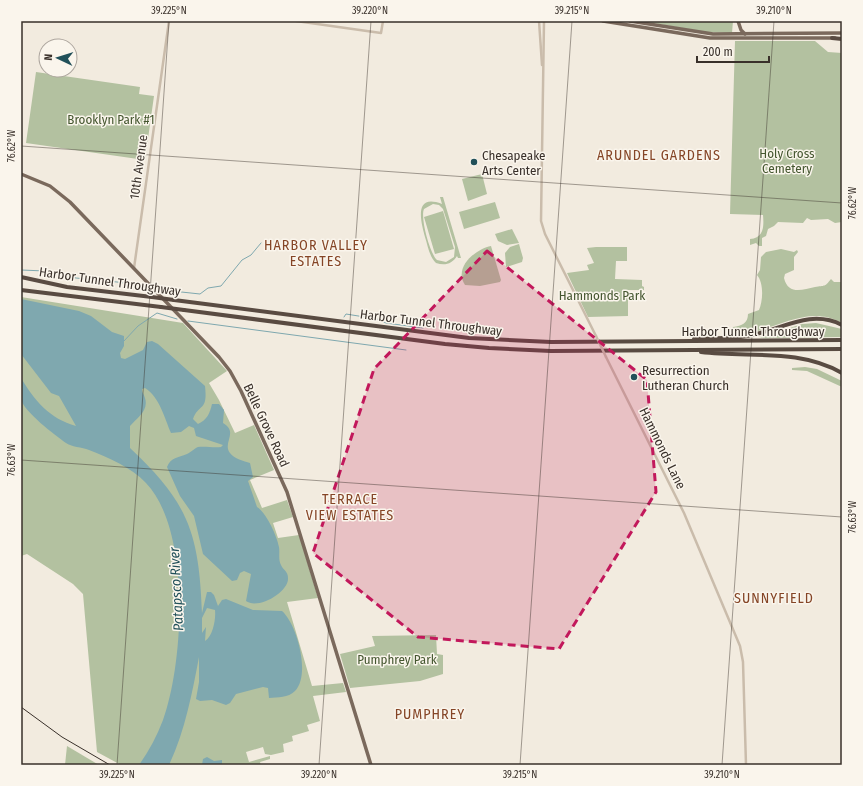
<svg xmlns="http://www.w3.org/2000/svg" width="863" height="786" font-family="'Fira Sans Condensed',sans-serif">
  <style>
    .green { fill: #b3c1a0; fill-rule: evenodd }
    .water { fill: #7fa8af; fill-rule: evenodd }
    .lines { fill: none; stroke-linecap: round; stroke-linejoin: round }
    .stream { stroke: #7fa8af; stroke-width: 1 }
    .minor { stroke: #cabcab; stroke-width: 2.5 }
    .major { stroke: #7a695c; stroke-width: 3.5 }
    .highway { stroke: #594b42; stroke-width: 4 }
    .tram { stroke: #39302a; stroke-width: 1 }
    .minor-bridge { stroke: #cabcab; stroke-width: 2.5 }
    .highway-bridge { stroke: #594b42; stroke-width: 4 }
    .marked { fill: #c2185b; fill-opacity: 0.2; stroke: #c2185b; stroke-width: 3; stroke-dasharray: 8 5; stroke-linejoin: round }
    .ticks { fill: none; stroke: #39302a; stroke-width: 1; stroke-opacity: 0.45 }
    .poi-dot { fill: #215059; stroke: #faf5ec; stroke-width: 1.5 }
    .labels { text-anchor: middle; stroke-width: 3; stroke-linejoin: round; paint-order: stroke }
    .park-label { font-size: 13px; fill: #44562f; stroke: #faf5ec }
    .poi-label { font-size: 13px; fill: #39302a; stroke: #faf5ec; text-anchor: start }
    .street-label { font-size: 13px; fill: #39302a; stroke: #faf5ec }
    .neighbourhood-label { font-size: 14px; letter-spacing: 1px; fill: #854526; stroke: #faf5ec }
    .water-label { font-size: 14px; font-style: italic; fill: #215059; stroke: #faf5ec }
    .neatline { fill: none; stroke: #39302a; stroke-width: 1.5 }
    .ticks-label { font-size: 10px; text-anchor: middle; fill: #39302a }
  </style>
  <rect width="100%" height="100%" fill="#f2ebdf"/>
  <g class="green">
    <polygon points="641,21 733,21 732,33 706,32"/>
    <path d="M735,41h80l13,11 14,1v169l-7,1 -7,-4 -17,1 -4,-2 -4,5 -25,-1 -4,4 -6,3 -2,7 -4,2v8h-3l-3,-3 -6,2v-6c14,-1 14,-13 13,-24l-33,-1z"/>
    <polygon points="36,72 140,87 139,94 154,96 145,160 26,143"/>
    <polygon points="482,174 487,194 468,201 462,179"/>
    <path d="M440,197h3l18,61h-3l-1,-2c-5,8 -12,10 -21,7 -7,-7 -8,-17 -11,-26 -4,-15 -12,-44 17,-33zM433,204l6,1 4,4 12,38 -1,10 -8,5 -9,-2c-7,-6 -17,-42 -13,-51z"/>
    <polygon points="495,202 500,218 464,229 459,212"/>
    <polygon points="443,211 454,249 435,254 424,217"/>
    <polygon points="512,229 519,243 507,245 498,241 495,234"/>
    <polygon points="519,244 523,258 522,262 506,267 505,253 510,247"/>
    <path d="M491,246l10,34 -1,2 -20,4 -15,-1c-12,-18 11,-36 26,-39z"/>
    <polygon points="596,247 627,247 627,261 616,261 615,279 642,280 642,286 644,287 644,290 628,290 628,316 588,317 567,273 589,270 587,265 594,263 587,248"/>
    <path d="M781,249l13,3 3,-2 1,2 -4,5v13l-9,4 -1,4c4,17 18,12 31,9 10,-2 9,1 16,-8l3,3h8v41c-33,-18 -61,4 -93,10 -9,2 -17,2 -25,2l6,-3 3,-5c9,-1 15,-4 15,-13l11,-4c4,-9 5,-27 -2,-35l3,-5 1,-13 5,-5z"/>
    <polygon points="21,297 183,323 227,371 209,383 219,400 235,433 254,425 274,470 250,480 262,508 287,500 293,517 273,523 278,538 299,535 318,598 287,602 312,686 343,683 346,692 313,696 320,721 307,725 309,731 292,736 293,741 283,744 284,752 271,755 265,754 263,747 246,752 249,762 270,756 270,759 260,762 261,765 121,765 97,752 83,594 73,584 27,554 21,556"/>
    <polygon points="816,323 842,329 842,337 760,338 802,324"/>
    <polygon points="805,367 817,369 842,381 842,387 807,371 792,370 792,368"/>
    <polygon points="436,635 437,654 443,655 443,674 420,681 350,688 340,654 375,646 372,636"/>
    <polygon points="67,746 99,765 65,765"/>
  </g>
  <g class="water">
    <path d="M21,299l58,12 12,5 21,16 12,4v10l-4,7 1,5 4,1 18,-9 4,-8 5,-1 6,3 47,42c3,26 -6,17 -12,33l5,5c9,-4 12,-11 14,-20h7l5,6 -1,13c16,9 -1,20 7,30 4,6 14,8 20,10l3,14 -5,4 9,26c9,5 20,29 22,40 1,5 -1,13 2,18 2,5 7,6 7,13 1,14 -30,32 -42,23l5,-27 -7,-3 -4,2 -3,7 -5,1 -29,-27 -9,-38 -14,-20 -13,-29c4,-10 11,-9 20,-13 4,-2 8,-6 11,-7 7,-1 16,1 23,0l2,-2 -27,-9 -2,-8 -5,-2 -8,6 -10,1c-6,-14 -12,-37 -26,-45l-3,1c0,4 2,5 3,9 4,13 -8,20 -15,28v22c59,55 69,86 72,165l5,-21h4l3,3 4,11 4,-6 4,-1 27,11 29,1c15,13 29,64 13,80 -7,7 -17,6 -26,7l-1,-10 -5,-1 -27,7 -6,9 -4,2 -14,-5 -12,1 -4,-2 3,-17v-25c-7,37 -14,74 -30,108h-30c10,-14 18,-29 24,-45 21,-58 28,-190 -17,-237 -15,-16 -37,-25 -57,-33 -7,-3 -18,-3 -23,-7 -10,-7 -43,-32 -45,-44 -1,-6 0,-14 0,-21 13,22 29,41 55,48l-17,-30 -8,-3 -30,-39zM207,608l8,2c1,9 -2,26 -10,31l1,-14 -4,6v-15z"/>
    <polygon points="207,757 214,761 222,760 222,765 202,765 203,759"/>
  </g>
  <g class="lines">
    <g class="stream">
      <polyline points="21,270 45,271 76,278 117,282 142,286"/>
      <polyline points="172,291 200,294 208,288 221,286 242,260 251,255 261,243"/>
      <polyline points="344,317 346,314 377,319 386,323 423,328"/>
      <polyline points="379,320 384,319"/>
      <polyline points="188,321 406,350"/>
      <polyline points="124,341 138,326 157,313 177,319"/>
    </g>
    <g class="minor">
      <polyline points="296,21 381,33 383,21"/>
      <polyline points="539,21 542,65"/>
      <polyline points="544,21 541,221 545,234 596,336"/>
      <polyline points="134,268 169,21"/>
      <polyline points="606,357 684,513 740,646 743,662 746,765"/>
    </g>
    <g class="major">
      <polyline points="603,21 710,38 835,38"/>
      <polyline points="630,21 713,34 842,33"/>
      <polyline points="738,21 741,30 745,34"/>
      <polyline points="21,174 50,186 70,202 219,357 230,371 241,391 287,492 371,765"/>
    </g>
    <g class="highway">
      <polyline points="832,38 842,39"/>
      <polyline points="21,277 67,287 152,297"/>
      <polyline points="21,290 161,307"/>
      <polyline points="174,300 469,338 551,342 842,340"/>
      <polyline points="184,310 445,344 489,348 551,351 842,349"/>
      <path d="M694,339c18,-1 36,0 53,-3 33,-5 62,-28 95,-11"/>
      <path d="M701,352c48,6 97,-4 141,21"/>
    </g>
    <polyline class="tram" points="21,707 62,737 110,765"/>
    <polyline class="minor-bridge" points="596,336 606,357"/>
    <g class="highway-bridge">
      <polyline points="152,297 174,300"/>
      <polyline points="161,307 184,310"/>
    </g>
  </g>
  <path class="marked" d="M487,251l160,129 9,112 -97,157 -141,-12 -105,-84 61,-184z"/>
  <path class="ticks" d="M21,146l821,57M21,460l821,57M117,765l52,-744M319,765l52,-744M520,765l52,-744M722,765l52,-744"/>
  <g class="poi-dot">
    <circle cx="474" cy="162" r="4"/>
    <circle cx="634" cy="377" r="4"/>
  </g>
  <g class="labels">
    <g class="park-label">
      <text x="111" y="124">Brooklyn Park #1</text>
      <text x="787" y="158">Holy Cross<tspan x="787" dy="15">Cemetery</tspan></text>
      <text x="602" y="300">Hammonds Park</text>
      <text x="397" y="664">Pumphrey Park</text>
    </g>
    <g class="poi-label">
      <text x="482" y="160">Chesapeake<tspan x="482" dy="15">Arts Center</tspan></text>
      <text x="642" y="375">Resurrection<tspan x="642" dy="15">Lutheran Church</tspan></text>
    </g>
    <g class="street-label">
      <text transform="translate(138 167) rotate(-82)" y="5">10th Avenue</text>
      <text transform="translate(110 281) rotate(8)" y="5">Harbor Tunnel Throughway</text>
      <text transform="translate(431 322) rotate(7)" y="5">Harbor Tunnel Throughway</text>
      <text x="753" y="336">Harbor Tunnel Throughway</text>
      <text transform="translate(267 425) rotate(65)" y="5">Belle Grove Road</text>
      <text transform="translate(663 448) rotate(64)" y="5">Hammonds Lane</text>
    </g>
    <g class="neighbourhood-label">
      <text x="659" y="160">ARUNDEL GARDENS</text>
      <text x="316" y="250">HARBOR VALLEY<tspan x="316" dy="16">ESTATES</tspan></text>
      <text x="350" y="504">TERRACE<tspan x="350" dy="16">VIEW ESTATES</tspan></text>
      <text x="774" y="603">SUNNYFIELD</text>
      <text x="430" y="719">PUMPHREY</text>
    </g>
    <g class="water-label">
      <text transform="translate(176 589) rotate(-93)" y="5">Patapsco River</text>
    </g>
  </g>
  <rect width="863" height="786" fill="none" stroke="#faf5ec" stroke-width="44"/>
  <g transform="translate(58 58) rotate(274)"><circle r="19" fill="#faf5ec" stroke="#ada69e"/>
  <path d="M0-3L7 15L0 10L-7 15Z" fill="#215059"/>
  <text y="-6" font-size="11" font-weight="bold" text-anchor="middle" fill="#39302a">N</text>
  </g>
  <path d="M697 56v6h72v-6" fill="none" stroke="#39302a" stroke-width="2"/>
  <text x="703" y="56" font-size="12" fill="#39302a" stroke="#faf5ec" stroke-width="3" paint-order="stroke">200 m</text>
  <rect x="22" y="22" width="819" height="742" class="neatline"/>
  <g class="ticks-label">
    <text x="169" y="14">39.225°N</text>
    <text x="370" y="14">39.220°N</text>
    <text x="572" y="14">39.215°N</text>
    <text x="774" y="14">39.210°N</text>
    <text transform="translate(11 146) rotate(-90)" y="4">76.62°W</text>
    <text transform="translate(852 203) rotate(-90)" y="4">76.62°W</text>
    <text transform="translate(11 460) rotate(-90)" y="4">76.63°W</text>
    <text transform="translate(852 517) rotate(-90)" y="4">76.63°W</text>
    <text x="117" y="778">39.225°N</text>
    <text x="319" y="778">39.220°N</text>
    <text x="520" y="778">39.215°N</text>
    <text x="722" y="778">39.210°N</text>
  </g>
</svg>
